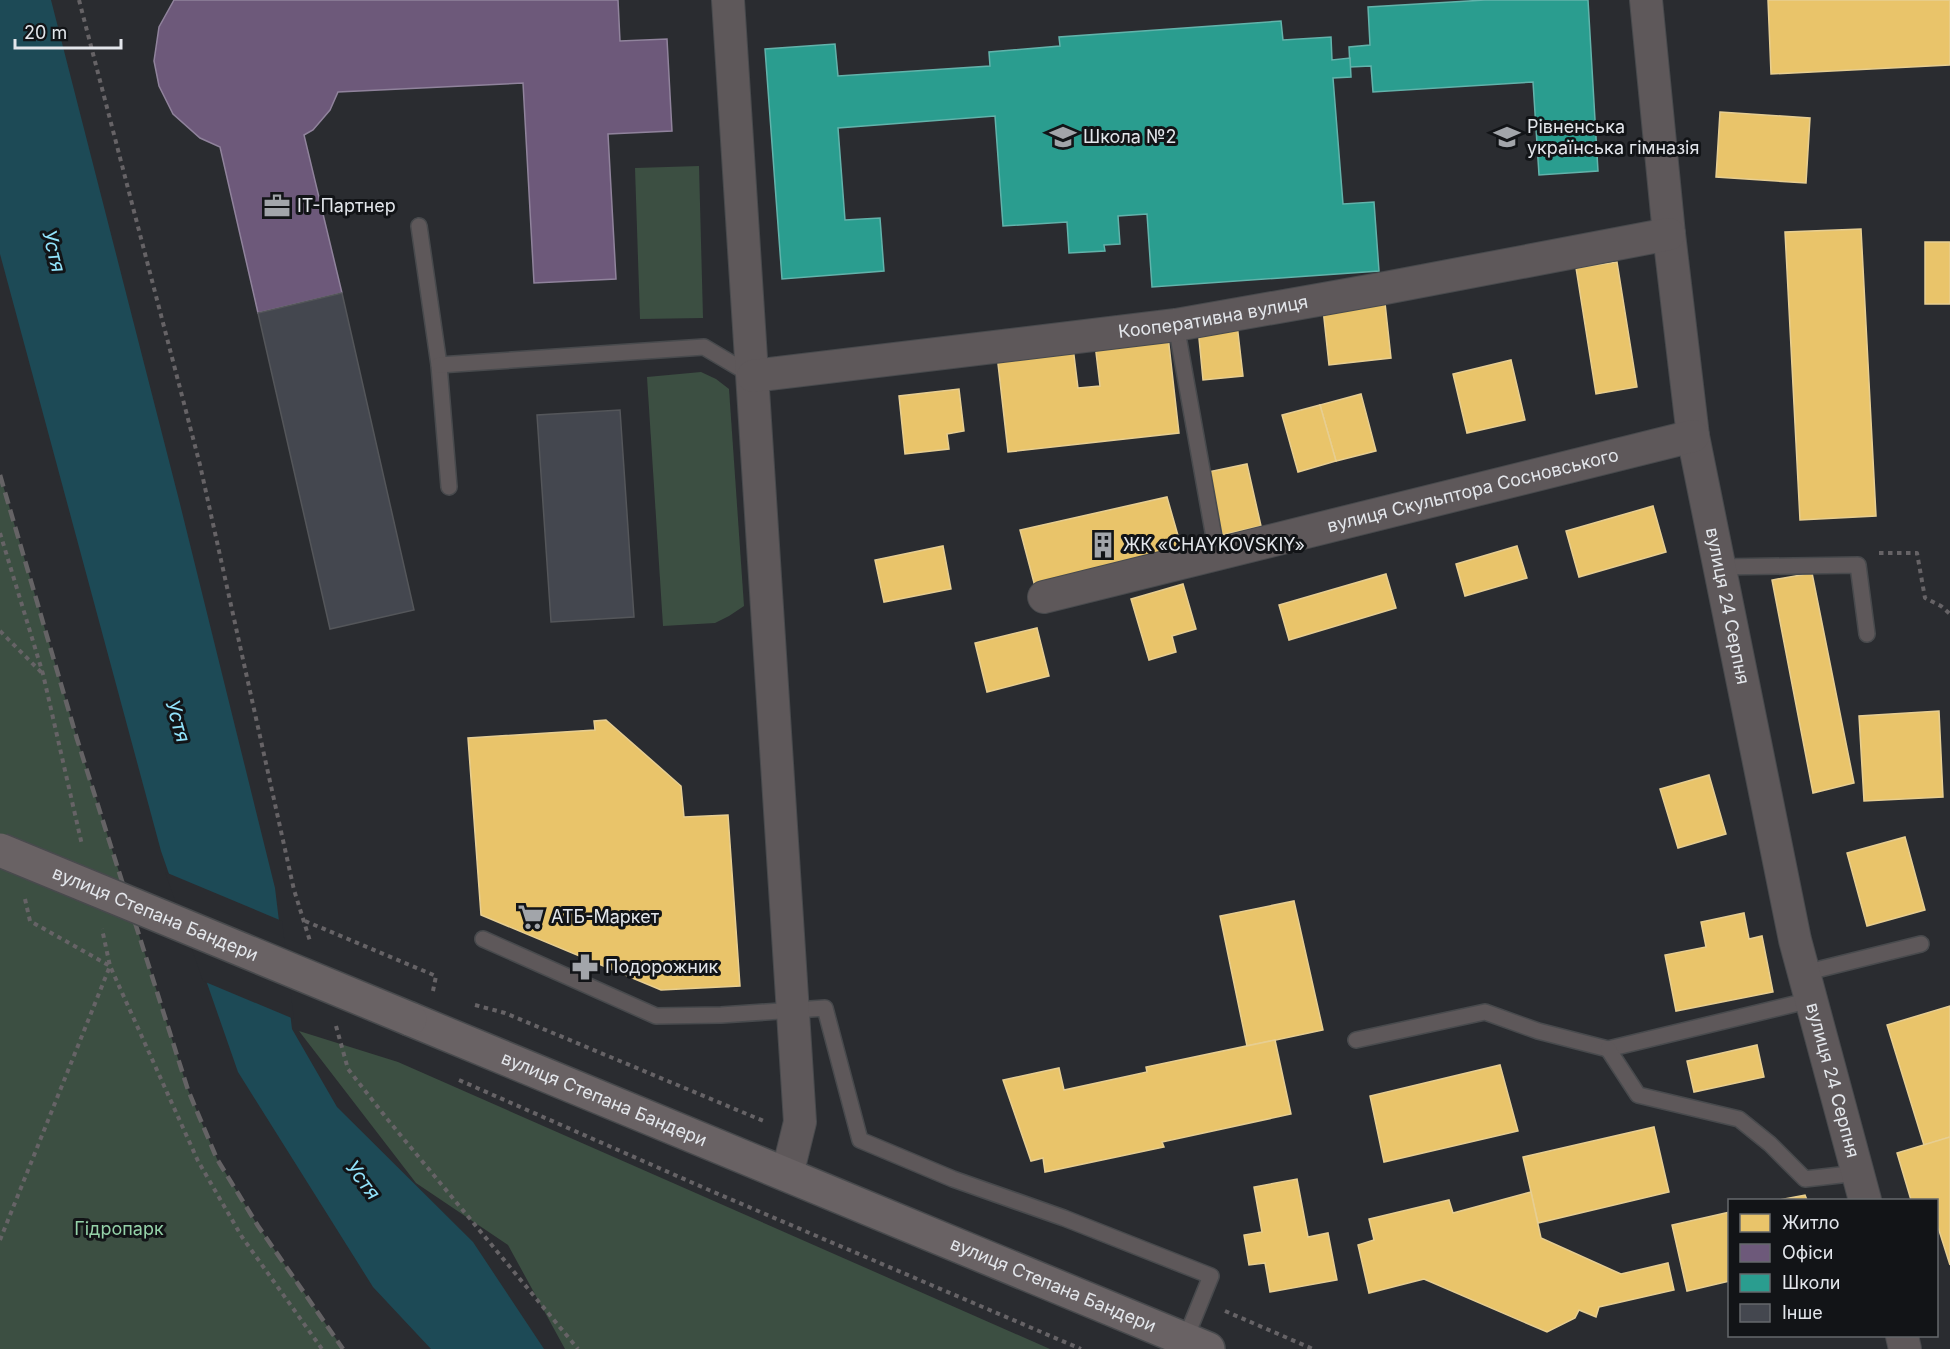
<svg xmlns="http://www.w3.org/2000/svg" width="1950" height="1349" font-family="Inter,sans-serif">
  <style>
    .green { fill: #3c4f42 }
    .water { fill: #1d4a56 }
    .pier { fill: #2a2c30 }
    .homes { fill: #e9c46a; stroke: #e7ce91; stroke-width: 1.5 }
    .offices { fill: #6d597a; stroke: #90839c; stroke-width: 1.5 }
    .schools { fill: #2a9d8f; stroke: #62b3ab; stroke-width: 1.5 }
    .building { fill: #44474f; stroke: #54565a; stroke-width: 1.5 }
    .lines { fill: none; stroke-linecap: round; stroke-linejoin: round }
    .service-casing { stroke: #484a4d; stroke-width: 18 }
    .minor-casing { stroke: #484a4d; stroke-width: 34 }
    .secondary-casing { stroke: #484a4d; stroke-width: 36 }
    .path { stroke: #666366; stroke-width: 4; stroke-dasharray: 4.5 4.5; stroke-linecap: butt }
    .service { stroke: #5e585a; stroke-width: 15 }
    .minor { stroke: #5e585a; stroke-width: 32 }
    .secondary { stroke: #696264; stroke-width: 33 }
    .rail { stroke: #656365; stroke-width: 4.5; stroke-dasharray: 12 6; stroke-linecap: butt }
    .secondary-bridge-casing { stroke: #484a4d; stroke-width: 36; stroke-linecap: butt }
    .secondary-bridge { stroke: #696264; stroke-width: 33 }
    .labels { text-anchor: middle; stroke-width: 6; stroke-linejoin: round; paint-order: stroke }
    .poi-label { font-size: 18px; fill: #e3e6eb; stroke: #121417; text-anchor: start }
    .street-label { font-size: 18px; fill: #e3e6eb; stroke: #121417 }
    .park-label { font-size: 18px; fill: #95d2a9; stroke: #121417 }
    .water-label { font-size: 20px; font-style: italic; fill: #92e3fb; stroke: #121417 }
  </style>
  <rect width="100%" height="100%" fill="#2a2c30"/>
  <g class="green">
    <polygon points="699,166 703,318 640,319 635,168"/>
    <polygon points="701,372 716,379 729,389 744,606 729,616 715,623 663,626 647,377"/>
    <polygon points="0,475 77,739 188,1090 217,1159 258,1226 343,1349 0,1349"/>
    <polygon points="299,1031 398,1062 1050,1349 565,1349 508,1245 416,1183"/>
  </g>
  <polygon class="water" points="0,0 51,0 179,500 275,888 292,1029 337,1107 473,1242 544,1349 431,1349 373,1287 238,1072 161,851 0,254"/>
  <polygon class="pier" points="165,872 282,921 294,1019 203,981"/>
  <g class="homes">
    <polygon points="1768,0 1950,0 1950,65 1771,74"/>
    <polygon points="1720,112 1810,118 1806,183 1716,177"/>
    <polygon points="1861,229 1876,516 1800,520 1785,232"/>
    <rect x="1925" y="242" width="25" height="62"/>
    <polygon points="1617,262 1637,387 1596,394 1576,268"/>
    <polygon points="1385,303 1391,358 1329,365 1323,309"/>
    <polygon points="1237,324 1243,376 1203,380 1198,328"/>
    <polygon points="1168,336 1179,433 1008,452 997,355 1073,347 1078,388 1100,386 1095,344"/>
    <polygon points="1511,360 1525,420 1467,433 1453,374"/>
    <polygon points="959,389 964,431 947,434 949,449 905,454 899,396"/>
    <polygon points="1361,394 1376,451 1336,461 1320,405"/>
    <polygon points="1320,405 1336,461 1298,472 1282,415"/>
    <polygon points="1247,464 1261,526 1222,535 1208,472"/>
    <polygon points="1167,497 1185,560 1037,594 1020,530"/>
    <polygon points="1653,506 1666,552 1579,577 1566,531"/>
    <polygon points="943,546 951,589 884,602 875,560"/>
    <polygon points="1517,546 1527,578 1465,596 1456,564"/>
    <polygon points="1812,573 1854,783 1813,793 1772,580"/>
    <polygon points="1386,574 1396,608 1289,640 1279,605"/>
    <polygon points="1183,584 1196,629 1172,636 1176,652 1149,660 1131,599"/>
    <polygon points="1037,628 1049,676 987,692 975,643"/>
    <polygon points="1939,711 1943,797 1864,801 1859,716"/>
    <polygon points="606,720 681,786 684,817 728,815 740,986 661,990 481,915 468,738 595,730 594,721"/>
    <polygon points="1709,775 1726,834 1678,848 1660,789"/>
    <polygon points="1905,837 1925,910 1867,926 1847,853"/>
    <polygon points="1294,901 1323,1030 1247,1046 1220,916"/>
    <polygon points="1744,913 1749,939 1762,936 1773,992 1676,1011 1665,955 1706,947 1701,922"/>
    <polygon points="1950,1006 1950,1137 1924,1145 1887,1025"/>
    <polygon points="1275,1040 1291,1114 1162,1142 1164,1147 1045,1172 1043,1158 1031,1161 1003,1080 1059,1068 1064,1090 1147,1072 1146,1067"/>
    <polygon points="1757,1045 1764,1077 1694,1092 1687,1061"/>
    <polygon points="1500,1065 1518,1131 1384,1162 1370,1096"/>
    <polygon points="1654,1127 1669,1192 1538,1223 1523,1157"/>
    <polygon points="1950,1137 1950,1265 1936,1221 1936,1200 1911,1200 1897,1153"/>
    <polygon points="1297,1179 1308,1237 1328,1233 1337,1280 1270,1292 1265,1263 1249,1265 1244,1235 1262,1232 1254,1187"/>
    <polygon points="1531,1192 1541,1238 1621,1274 1668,1263 1674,1290 1599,1307 1596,1317 1579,1310 1575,1318 1547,1332 1424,1279 1369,1293 1358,1245 1374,1240 1369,1219 1449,1200 1453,1213"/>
    <polygon points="1805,1195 1807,1200 1779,1200"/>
    <polygon points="1730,1212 1730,1281 1687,1291 1672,1225"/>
  </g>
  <polygon class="offices" points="174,0 618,0 620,41 667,39 672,131 608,134 616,279 534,283 523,83 338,92 330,110 313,130 304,135 342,293 258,313 220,147 200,138 173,114 159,86 154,61 159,27"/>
  <g class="schools">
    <polygon points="1485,0 1588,0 1598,171 1539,175 1533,82 1373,92 1371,66 1350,67 1349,47 1370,45 1368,7"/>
    <polygon points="1281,21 1283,40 1331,37 1332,60 1350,58 1351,77 1333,78 1343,204 1374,202 1379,271 1152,287 1147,214 1118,216 1120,244 1104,245 1105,251 1069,253 1067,222 1003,226 995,116 838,128 845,220 880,218 884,271 782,279 765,49 835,44 838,76 990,66 989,52 1060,46 1059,37"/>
  </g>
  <g class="building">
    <polygon points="342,293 414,610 330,629 258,313"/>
    <polygon points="620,410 634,617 551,622 537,415"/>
  </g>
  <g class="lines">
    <g class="service-casing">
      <g id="service">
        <polyline points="419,226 439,365 449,487"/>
        <polyline points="1176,325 1217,554"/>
        <polyline points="439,365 704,347 753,376"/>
        <polyline points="1719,567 1858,565 1867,634"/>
        <polyline points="483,939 656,1016 721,1015 825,1008 860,1140 953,1179 1064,1218 1211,1276 1185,1340"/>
        <polyline points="1804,973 1921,944"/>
        <polyline points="1356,1040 1485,1012 1538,1031 1608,1049 1811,1000"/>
        <polyline points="1608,1049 1638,1095 1739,1119 1770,1144 1805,1179 1858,1173"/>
      </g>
    </g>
    <g class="minor-casing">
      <g id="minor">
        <polyline points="728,0 800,1122 787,1175"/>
        <path id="s1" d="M1646,0l23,234 24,202 102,504 70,260"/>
        <path id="s2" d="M753,376l423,-51 204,-36 289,-55"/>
        <path id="s3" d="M1044,597l649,-161"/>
        <polyline points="1902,1336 1905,1349"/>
      </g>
    </g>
    <g class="secondary-casing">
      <g id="secondary">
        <path id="s4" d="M410,1019l798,330"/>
      </g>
    </g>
    <g class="path">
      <polyline points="79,0 200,465 294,890 310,941"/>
      <polyline points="0,533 43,674 82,845"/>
      <polyline points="1879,553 1917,553 1925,598 1941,606 1950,614"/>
      <polyline points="0,631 42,673"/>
      <polyline points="25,899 30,921 110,966 198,1161 242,1237 322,1349"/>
      <polyline points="305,921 436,976 433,991"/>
      <polyline points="475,1005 505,1013 766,1122"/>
      <polyline points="336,1026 348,1069 388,1120 578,1349"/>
      <polyline points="459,1080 709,1190 1081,1349"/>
      <polyline points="0,1240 110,966 102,929"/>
      <polyline points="1225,1311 1313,1349"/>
    </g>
    <use href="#service" class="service"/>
    <use href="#minor" class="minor"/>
    <use href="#secondary" class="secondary"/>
    <polyline class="rail" points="0,475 77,739 188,1090 217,1159 258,1226 343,1349"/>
    <g class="secondary-bridge-casing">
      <g id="secondary-bridge">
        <path id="s5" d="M0,850l410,169"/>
      </g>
    </g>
    <use href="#secondary-bridge" class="secondary-bridge"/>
  </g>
  <defs>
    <g id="school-bare" transform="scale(2.07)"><path d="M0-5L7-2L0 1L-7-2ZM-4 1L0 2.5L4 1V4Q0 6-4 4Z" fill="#a2a5aa" stroke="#121417" stroke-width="2.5" paint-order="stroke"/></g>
    <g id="office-bare" transform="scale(2.07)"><path d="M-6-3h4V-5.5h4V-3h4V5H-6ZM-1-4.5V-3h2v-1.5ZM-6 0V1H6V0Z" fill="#a2a5aa" stroke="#121417" stroke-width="2.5" paint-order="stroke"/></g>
    <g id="building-bare" transform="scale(2.07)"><path d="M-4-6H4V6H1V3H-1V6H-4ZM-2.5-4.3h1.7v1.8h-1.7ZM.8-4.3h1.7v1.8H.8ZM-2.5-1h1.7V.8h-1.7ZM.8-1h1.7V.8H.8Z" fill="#a2a5aa" stroke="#121417" stroke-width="2.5" paint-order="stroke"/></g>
    <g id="supermarket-bare" transform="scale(2.07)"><path d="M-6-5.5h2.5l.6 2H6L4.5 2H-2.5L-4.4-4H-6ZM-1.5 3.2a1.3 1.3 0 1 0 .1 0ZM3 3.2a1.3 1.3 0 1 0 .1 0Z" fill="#a2a5aa" stroke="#121417" stroke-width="2.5" paint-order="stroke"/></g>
    <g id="pharmacy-bare" transform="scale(2.07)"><path d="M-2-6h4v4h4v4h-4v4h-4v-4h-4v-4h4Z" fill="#a2a5aa" stroke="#121417" stroke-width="2.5" paint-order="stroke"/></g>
  </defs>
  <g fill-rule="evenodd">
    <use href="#school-bare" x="1063" y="137"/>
    <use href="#school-bare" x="1507" y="137"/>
    <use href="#office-bare" x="277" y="206"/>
    <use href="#building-bare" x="1103" y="545"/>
    <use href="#supermarket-bare" x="531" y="917"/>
    <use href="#pharmacy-bare" x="585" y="967"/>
  </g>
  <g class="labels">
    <g class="poi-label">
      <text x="1527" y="133">Рівненська<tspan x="1527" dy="21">українська гімназія</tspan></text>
      <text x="1083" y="143">Школа №2</text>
      <text x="297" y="212">ІТ-Партнер</text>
      <text x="1123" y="551">ЖК «CHAYKOVSKIY»</text>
      <text x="551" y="923">АТБ-Маркет</text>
      <text x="605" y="973">Подорожник</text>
    </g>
    <g class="street-label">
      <text dy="6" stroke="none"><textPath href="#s2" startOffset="464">Кооперативна вулиця</textPath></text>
      <text dy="6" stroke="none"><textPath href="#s3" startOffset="442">вулиця Скульптора Сосновського</textPath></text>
      <text dy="6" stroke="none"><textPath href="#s1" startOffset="612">вулиця 24 Серпня</textPath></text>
      <text dy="6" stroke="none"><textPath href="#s5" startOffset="168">вулиця Степана Бандери</textPath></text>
      <text dy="6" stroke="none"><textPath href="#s1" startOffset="1098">вулиця 24 Серпня</textPath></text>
      <text dy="6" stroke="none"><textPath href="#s4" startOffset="210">вулиця Степана Бандери</textPath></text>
      <text dy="6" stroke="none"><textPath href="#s4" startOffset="696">вулиця Степана Бандери</textPath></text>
    </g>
    <g class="park-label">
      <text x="119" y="1235">Гідропарк</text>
    </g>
    <g class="water-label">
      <text transform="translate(54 251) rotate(76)" y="7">Устя</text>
      <text transform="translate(178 721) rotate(74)" y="7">Устя</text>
      <text transform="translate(363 1180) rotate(53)" y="7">Устя</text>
    </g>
  </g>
  <rect x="1728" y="1199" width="210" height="138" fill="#121417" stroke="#66686c" stroke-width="1.5"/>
  <rect x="1740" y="1214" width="30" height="18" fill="#e9c46a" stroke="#66686c" stroke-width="1.5"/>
  <text x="1782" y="1229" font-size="18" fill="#e3e6eb">Житло</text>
  <rect x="1740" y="1244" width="30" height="18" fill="#6d597a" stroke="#66686c" stroke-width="1.5"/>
  <text x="1782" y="1259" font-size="18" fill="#e3e6eb">Офіси</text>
  <rect x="1740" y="1274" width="30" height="18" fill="#2a9d8f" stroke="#66686c" stroke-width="1.5"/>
  <text x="1782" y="1289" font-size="18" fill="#e3e6eb">Школи</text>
  <rect x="1740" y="1304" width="30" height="18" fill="#44474f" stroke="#66686c" stroke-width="1.5"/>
  <text x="1782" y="1319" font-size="18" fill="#e3e6eb">Інше</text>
  <path d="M15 39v9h106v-9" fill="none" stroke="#e3e6eb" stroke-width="3"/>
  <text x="24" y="39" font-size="18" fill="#e3e6eb" stroke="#121417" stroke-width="4.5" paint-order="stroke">20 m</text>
</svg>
